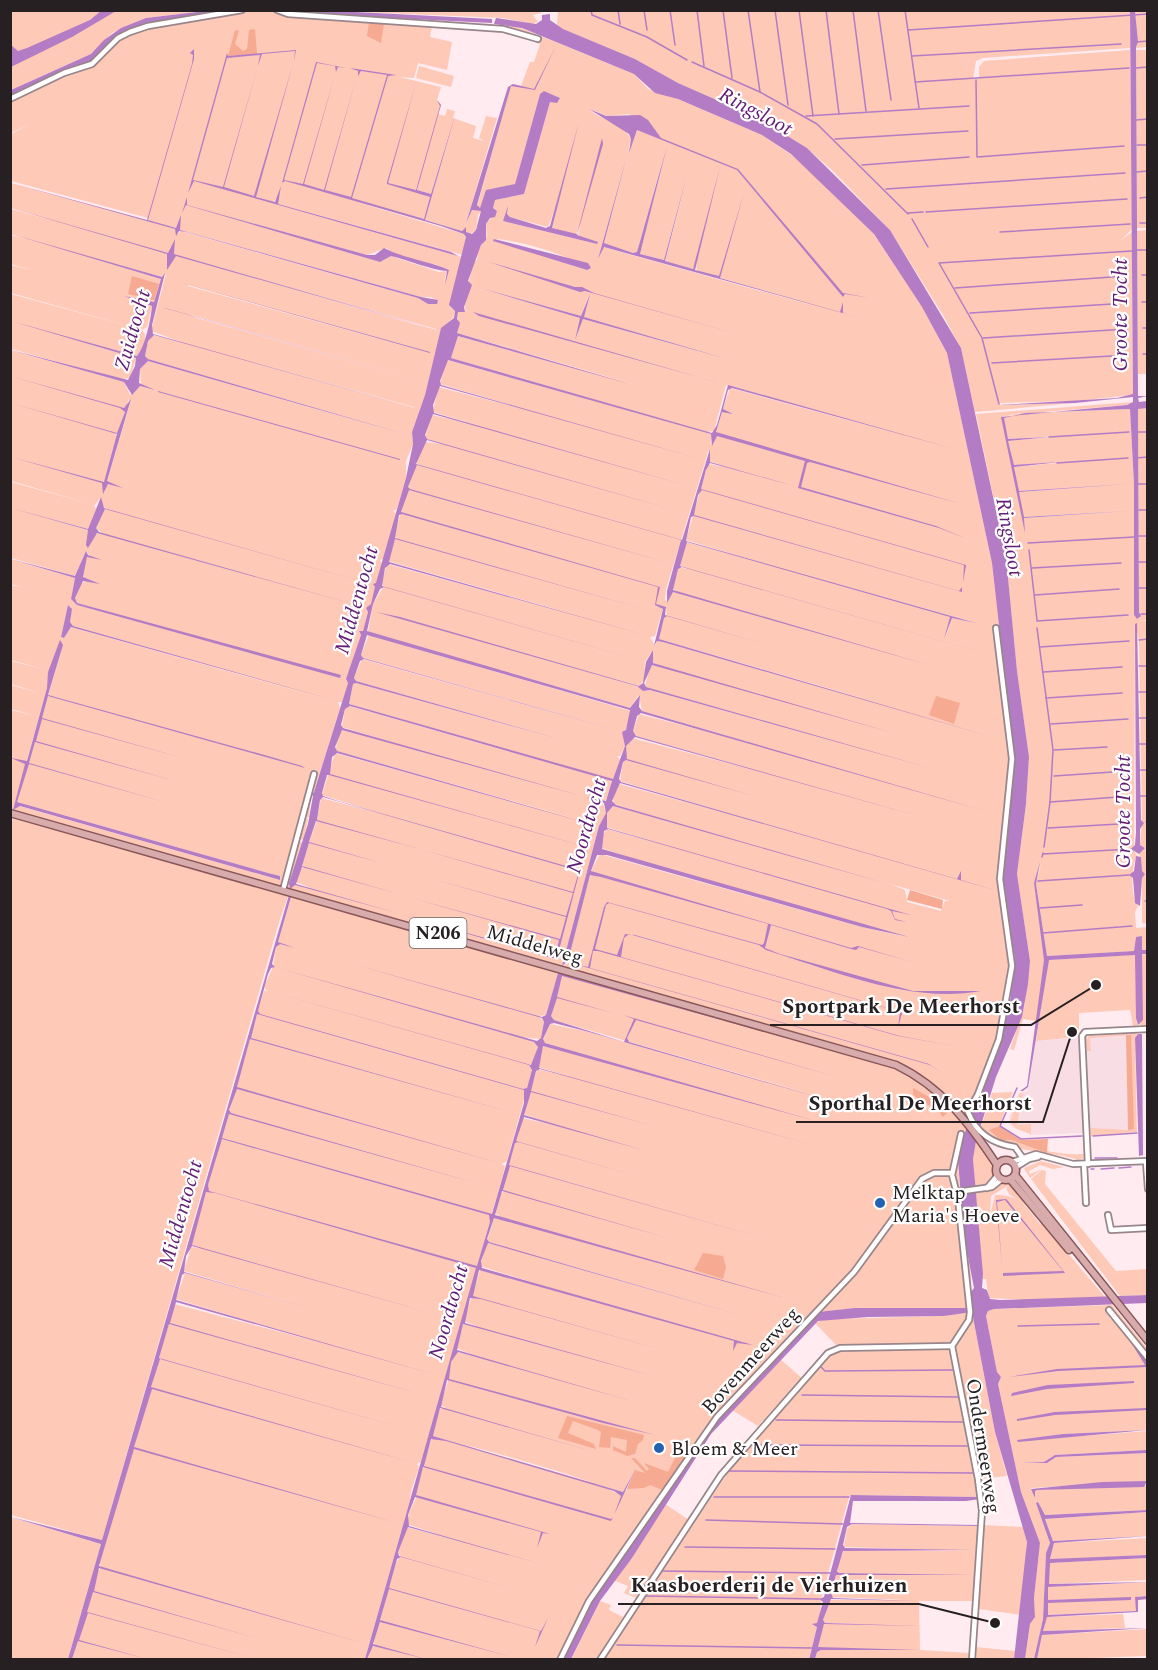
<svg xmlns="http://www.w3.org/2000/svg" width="1158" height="1670" font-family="Spectral,serif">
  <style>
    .built { fill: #f9dde5 }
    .green { fill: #fec9b7; fill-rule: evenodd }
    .forest { fill: #f5aa91 }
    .water { fill: #b37cc5; fill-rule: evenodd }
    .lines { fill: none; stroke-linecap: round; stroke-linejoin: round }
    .stream { stroke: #b37cc5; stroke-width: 1.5 }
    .minor-casing { stroke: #98868b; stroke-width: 8 }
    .major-casing { stroke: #895658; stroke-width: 9 }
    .minor { stroke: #fff; stroke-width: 4.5 }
    .major { stroke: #d8abac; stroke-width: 6 }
    .poi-dot { fill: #2362b3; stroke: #fff; stroke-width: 2 }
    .labels { text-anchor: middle; stroke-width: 4.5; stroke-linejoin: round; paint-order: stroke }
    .shield { fill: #fff; stroke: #686364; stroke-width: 1.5 }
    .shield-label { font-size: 18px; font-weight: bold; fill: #272022 }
    .street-label { font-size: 20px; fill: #272022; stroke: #fff }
    .poi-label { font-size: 20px; fill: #272022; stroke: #fff; text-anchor: start }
    .water-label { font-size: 21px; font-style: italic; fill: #611c75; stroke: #fff }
    .leader { fill: none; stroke: #272022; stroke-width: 2 }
    .callout-dot { fill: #272022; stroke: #fff; stroke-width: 2 }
    .callout-label { font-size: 21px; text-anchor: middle; font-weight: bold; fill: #272022; stroke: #fff; stroke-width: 4.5; stroke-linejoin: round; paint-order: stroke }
  </style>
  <rect width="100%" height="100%" fill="#ffebf0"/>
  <polygon class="built" points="1132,1034 1135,1131 1031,1135 1011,1126 1009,1117 1019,1093 1027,1091 1035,1041"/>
  <g class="green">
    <path d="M281,10l9,3 226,13 118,48 14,15 30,10 84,36 37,25 74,73 49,74 25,46 45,210 22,196 -4,56 -8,56 13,88 -5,42 -13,52 -33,82 -6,25 3,48 10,69 -2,4 4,27h-119l-36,4 -99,105 -132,192 -25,50h-195l4,-12 5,-1 -3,-5 8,-20 -1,-3c3,-14 11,-55 21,-61l-3,-5 8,-25 49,13 -48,-16 2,-11 8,-17 -2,-4 7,-23 3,-3 -2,-2 9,-26c26,3 176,45 189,58l6,-7 7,-18 -11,21 -190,-56 6,-27 7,-1 -6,-3 9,-26 1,-17 -29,100 -4,2 2,3c-3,11 -9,22 -9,33l-45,159h-293l25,-87 4,-4 -1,-6 32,-110 3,-4 -1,-3 18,-57 -1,-2 6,-24 4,-3 -2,-3 10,-32 7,2 -7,-4 5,-18 141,37 -139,-42 9,-26 110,31 -111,-33 7,-24 8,1 -7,-3v-5l70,-243 2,-6h3l-3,-4 9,-20 3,-20 4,-4 -2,-2 13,-44 -3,-1 -9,26 -177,618 -91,-25 -1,-688 3,-9 -2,2v-110l24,6 -24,-7v-24l28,8 -28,-9v-23l32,8 -32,-9v-75l11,2 -11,-3v-25l64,19 -4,21 6,6 175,48 -175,-50 -2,-5 5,-14 8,-4 -5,-1 3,-21 4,-2 -4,-5 -11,25 -64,-18v-76l80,22 -80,-23v-131l113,32 6,13 10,-9 9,3 -8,-4 -1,-16 8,-8 259,74 -259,-76 -3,-3 3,-15 5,-6 28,7 -30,-11 15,-57 -4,3 -83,-23 82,25 -7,23 -30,-6 28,10 -5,21 -5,3 3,4v9l-7,13 -53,-13 51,15 -6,20 -10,1 -109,-30v-55l128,35 -128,-36v-28l20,5 -20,-6v-29l16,4 -16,-5v-25l39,11 -39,-12v-25l138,38 -1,-3 -137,-37v-47l19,-10 -19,9v-36l82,-37 24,-24 30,-12 87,-13zM432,26l77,5 28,9 -1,3 4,1 -6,18h-4l-9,24 -10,-1 -34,122 3,1 35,-24 25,-90 4,-3 16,7 -10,4 -26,92 -29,6 -2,8 4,3 -11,13 1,12 -9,15 -1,9 -3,2c-3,11 -12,42 -8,49l-8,1 -1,21 176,51 -175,-48 -7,22 227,66 -231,-64 -7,24 91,27 -93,-24 -5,25 44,13 -45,-10 -7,23 17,6 -18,-2 -8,20 2,3 -4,3 -20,68 3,2 -4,2 -5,21 195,56 -196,-53 -6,20 3,2 -11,18 -5,28 262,76 9,-13 3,16 106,31 -109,-28 -6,17 3,5 125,36 -129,-34 -6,8 -1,10 3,3 -5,3 -3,19 113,34 -114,-31 -6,14 1,6 58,18 -59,-16 -6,7 -1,14 62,19 -61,-17 -5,7 -1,12 84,27 222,62 -45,-10 -262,-73 -8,15 1,6h-3l-23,83 2,5 -7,3 37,-140 7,-13 -4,-12 4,-1 6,-17 -3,-3 4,-1 7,-19 -3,-4h3l5,-10 -2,-14 3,-2 5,-19 -262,-76 -8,20 2,3 256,73 -257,-72 -8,19 2,3 199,57 -199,-55 -3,1 -4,20 222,65 -222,-63 -4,3 -3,18 56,17 -56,-14 -5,7 -1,14 258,73 -259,-71 -13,42 57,18 -58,-15 -4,22 -15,44 2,3 -4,3 -4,12 22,9 -29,-8 13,-40 -3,-3 5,-1 4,-20 -3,-2h4l2,-23 3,-2 26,-84 -2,-6h4l6,-19 -2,-3 15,-45 -2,-3 4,-1 5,-19 -2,-4 5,-3 11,-41 -2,-4 4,-1 12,-45 -3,-3 4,-2 9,-31v-17l7,-17 -1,-12 13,-37 16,-66 12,-11 2,-7 -5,-4 12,-50 -226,-65 37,10 4,-4 1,6 185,51 3,-18 -2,-3 -107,-32 67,17 6,-22 -25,-9 10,3 5,-12 -3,11 14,4 20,-67 -26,93 37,11 4,-4v5l4,2 6,-4 2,-15 4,-4 -10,-1 -6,13 31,-105 -11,-2 -7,22 5,3 -11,-3 3,-12 -23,-8 2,-7 -8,-2 -2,7 -7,-2 3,-9 -4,-5 4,-13 -42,-10 15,1 4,-15 29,7 5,-28 -22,-5zM589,109l18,7 22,-2 31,24 -23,-8 -9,22 3,-13c-9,-17 -30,-18 -42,-30zM666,148l-26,106 24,6 23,-84 -22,86 27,8 4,-8 1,9 132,39 -226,-63 -5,12 29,-102 -23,86 29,10 4,-1zM558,201l-6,28 23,7 5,-11 -2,12 19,5v2l-94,-23 7,-15 -3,8 3,3 38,10zM222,215l145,40 19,-7c19,14 44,12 63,22l-6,14 4,-13 -8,1 -48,-16 -11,6zM180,222v8l241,67h10l7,4 -10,3 -10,-6 -237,-67 -5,4v-5l-7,-4 8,2zM494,239c18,0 83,17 93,31l-93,-29zM213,266l223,63 1,1 -23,-6zM188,286v-1l242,68zM479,288l102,28 8,-22 -6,23 140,41 -140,-39 -8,20 6,-21zM188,314l227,65 -218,-61zM187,344l227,63 1,1zM726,385l173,49 -169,-46 -7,21 5,3h-6l-6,20 4,4h-4l-6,9 2,-10 -6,-3 8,-1zM129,399v8l-25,85 -2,-10 3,-1 12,-44 -2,-4 3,-1 7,-20 -3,-4 4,-1zM709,449v12l17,6 -18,-3 -22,76 80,24 -80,-22 -7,23 8,4 -9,-2 -6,21 7,5 -8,-1 -3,10 -3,-2 1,-11zM101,497l1,9 5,3 -5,1 -6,18 6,5 -7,1 -7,14v-18l-52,-15 52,14 8,-20 -2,-3zM769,565l204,57 -21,-4 -7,21 6,-22zM68,605l3,2 -1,15 3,4 260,75 -262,-74 -7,11 -3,-1zM663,608h3l1,8 -3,1 -5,22 224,65 -220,-62 -6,-1 -2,5 -5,-9 5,-1zM653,650l-1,12 12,5 -14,-2 -5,22 159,46 -154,-43 -7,1 -6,-5 -104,-30 106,30 5,-6 1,-18zM61,652l-44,150 251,71 12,3v4l-261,-74 -6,4 34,-122 2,-18zM890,884l60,17h-5l-4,10 -34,-9 -2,-12zM558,973l8,1 -5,3 -10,39 3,4 277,80 -242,-68 -39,-8 -7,16 2,3 64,19 -66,-16 -5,21 30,9 -31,-7 -14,45 36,12 -37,-8c-3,11 -22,68 -18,74l-4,1 -5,20 7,5h-8l-7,23 21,7 -21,-5 -7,23 86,27 -86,-23 -16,51 15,6 -16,-3 -7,24 27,11 -26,-7 -6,10 39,-140c3,-16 11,-37 15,-56l-3,-2 5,-3 25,-91 -3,-5 4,-2 5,-17 -4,-4 -15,-5 22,2 3,-17 -5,-6 7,-1zM537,1257l17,4 189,55z"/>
    <polygon points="540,10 541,13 533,15 538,22 532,24 503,18 336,11"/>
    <polygon points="11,11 205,11 146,18 112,33 91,54 11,90 11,67 27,59 11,45"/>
    <polygon points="552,11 1130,11 1130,48 983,58 976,61 973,79 979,78 979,67 984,61 1130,50 1132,229 1120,241 1132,232 1133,395 1075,401 1000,403 999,405 1075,403 975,412 961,348 943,315 890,230 833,171 807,148 760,119 678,83 635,59 560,28 557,24 558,12"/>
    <polygon points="1135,11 1147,11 1147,47 1136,48"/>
    <polygon points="1136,50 1147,50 1147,228 1137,228"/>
    <polygon points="419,66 454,76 451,87 416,78"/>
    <polygon points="1147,230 1147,374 1138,374 1137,231"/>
    <path d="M1133,402l-6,3 -95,8 98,-4 4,75v131l3,4 4,-6 -2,-1 -1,-203 9,-1 1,212 -9,1h9l-1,303 -5,-1c0,-20 0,-42 -1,-64l-2,-5 6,-6 -5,-3 2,-24 -3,-181 -4,-16 -1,227 3,5c-6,10 -7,40 1,50l-3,6 1,16 11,-1v23l-5,1 -6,-14 -2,14 -87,5 -11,-72 5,-21 -7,20 11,73 -8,65 -14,-2 -9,31 -4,-1 14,-41 6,-47 -13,-87 9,-70 3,-47 -12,-86 -11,-114 -30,-143zM1021,413l-18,5 5,21 56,-3 -56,5 6,24 55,-3 -55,5 4,24 97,-6 -96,7 4,25 105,-6 -104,7 3,15 -25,-116z"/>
    <polygon points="1147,954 1147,1026 1141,1026 1136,1020 1138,1026 1133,1026 1130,1010 1079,1013 1079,1037 1036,1041 1048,960"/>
    <polygon points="1138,1033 1135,1038 1137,1132 1091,1136 1091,1128 1129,1130 1131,1035 1090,1038 1091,1051 1087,1051 1086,1039 1089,1036"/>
    <path d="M1013,1092l-14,34 -9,4 16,11 5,-1c28,10 45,15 73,14v4l-6,2c-27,-10 -80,-6 -97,-33l11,-34z"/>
    <polygon points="1020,1093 1023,1093 1017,1125 1031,1124 1031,1134 1015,1128 1010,1122"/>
    <path d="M976,1140c9,12 28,29 13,43l-14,3 -2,-27z"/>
    <polygon points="1041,1161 1064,1167 1053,1169 1040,1165 1029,1171 1030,1174 1042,1169 1030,1178 1024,1168"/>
    <polygon points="1042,1170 1046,1171 1045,1184 1116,1271 1147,1269 1147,1295 1120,1296 1031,1179"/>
    <path d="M1007,1182l4,2 19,24 -21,-14 -3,-6 3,-3 -18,11 -1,18 -4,2 -4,-7 -5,-2 -2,-14c12,-1 20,-10 32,-11z"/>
    <path d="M995,1195c27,0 30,11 45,29l2,-1 63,74 -77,3 -39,-2 -3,-19h-3l-7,-69 4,-1 5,9 5,-2z"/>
    <polygon points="1112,1305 1147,1348 1147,1357 1108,1310 1112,1316 1109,1318 1117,1322 1147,1360 1147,1362 1130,1341 1147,1365 1147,1430 1063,1434 1018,1441 1147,1431 1147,1450 1055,1455 1044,1462 1022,1463 1047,1463 1056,1457 1147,1453 1147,1481 1031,1488 1035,1498 1035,1491 1037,1490 1148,1485 1147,1510 1045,1515 1038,1502 1036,1503 1050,1543 1046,1553 1043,1619 1034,1659 1025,1659 1030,1624 1035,1617 1034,1598 1040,1543 1021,1492 998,1384 1001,1377 997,1372 986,1316 988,1311 994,1309"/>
    <polygon points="968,1312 966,1322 953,1341 938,1344 837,1346 815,1323 826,1319 944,1316"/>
    <polygon points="972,1312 995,1432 1007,1476 979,1479 953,1349"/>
    <polygon points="949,1349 979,1497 853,1495 849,1497 821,1599 820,1620 815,1625 817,1627 809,1659 603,1660 729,1471 829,1355 836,1352"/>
    <polygon points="781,1360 802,1378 758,1426 732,1410"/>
    <polygon points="665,1504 689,1520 636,1598 624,1593 628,1586 613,1580 632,1558"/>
    <polygon points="1147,1512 1147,1536 1053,1541 1045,1519"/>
    <polygon points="10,1517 101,1544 68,1659 11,1659"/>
    <polygon points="852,1524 978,1526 973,1601 919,1601 920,1650 970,1653 970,1659 815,1660 817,1652 821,1650 872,1650 817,1647 824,1624 855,1624 825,1623 823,1620 830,1600 905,1600 831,1597 836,1575 939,1575 839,1573 837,1568 844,1550 973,1551 844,1547 847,1529"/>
    <polygon points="983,1525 1023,1527 1027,1542 1021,1615 979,1609"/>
    <polygon points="1147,1538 1147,1555 1050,1560 1054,1543"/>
    <polygon points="1147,1558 1147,1580 1049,1584 1049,1563"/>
    <polygon points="1147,1582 1147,1596 1139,1596 1136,1600 1136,1611 1047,1615 1047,1603 1131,1598 1048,1600 1048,1587"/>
    <polygon points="600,1601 611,1605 609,1610 623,1617 597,1659 571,1660"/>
    <polygon points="1123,1614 1125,1628 1043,1631 1046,1617"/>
    <polygon points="1147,1629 1147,1656 1037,1660 1042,1635"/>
    <polygon points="975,1647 1016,1651 1014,1659 975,1660"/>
  </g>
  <g class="forest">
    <polygon points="369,22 384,24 381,43 367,36"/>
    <polygon points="255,29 257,54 228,56 235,30 239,31 235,44 243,51 247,49 249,30"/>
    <polygon points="132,276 159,284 154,300 128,294"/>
    <polygon points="936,696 960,703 954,724 929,715"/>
    <polygon points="910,890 943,900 942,909 907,900"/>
    <polygon points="1126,1035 1131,1035 1134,1129 1128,1130"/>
    <path d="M913,1088l32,18 2,7 -4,4c-8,-12 -21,-12 -30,-23z"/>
    <polygon points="999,1126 1021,1140 1048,1139 1047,1153 1011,1140 1002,1141 989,1130"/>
    <polygon points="703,1253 723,1256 726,1267 723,1279 694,1270"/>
    <polygon points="567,1416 644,1435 643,1440 638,1444 635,1454 627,1456 613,1450 613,1446 626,1452 627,1440 611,1437 610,1448 599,1447 601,1432 598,1430 573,1421 568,1433 594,1444 596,1449 558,1438"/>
    <polygon points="684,1453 687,1454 664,1488 662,1490 650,1485 644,1488 627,1489 635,1470 645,1473 631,1458 635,1458 647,1471 649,1469 644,1463 668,1472 676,1456"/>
  </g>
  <g class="water">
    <polygon points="102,10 116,11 72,37 11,67 11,45 18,51 27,48 90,20"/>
    <polygon points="205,11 234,11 147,24 128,31 112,40 93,60 11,97 11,90 91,54 104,40 121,28 146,18"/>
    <polygon points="281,11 336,11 492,19 492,23 290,13"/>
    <polygon points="1130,11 1135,11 1138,42 1136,47 1138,396 1148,396 1138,398 1139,402 1147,401 1148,408 1138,409 1139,612 1141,616 1137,619 1134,615 1134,484 1130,409 1026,413 1004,418 1008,439 1050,437 1008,441 1014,465 1060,462 1014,467 1019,491 1128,484 1019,492 1024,517 1128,511 1024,518 1025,533 1001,417 1127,405 1133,402 1133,397 1075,403 998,405 1117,398 1133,394"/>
    <polygon points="550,14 550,20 563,29 635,59 678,83 760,119 807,148 890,230 961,348 1006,557 1017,671 1029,757 1026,804 1017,874 1030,961 1028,984 1022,1017 996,1077 976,1141 973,1159 983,1274 982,1288 987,1290 990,1299 1000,1300 1148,1295 1147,1303 994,1309 988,1311 986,1316 997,1372 1001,1377 998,1384 1021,1492 1040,1543 1034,1598 1035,1617 1030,1624 1025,1659 1014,1659 1027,1542 995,1432 972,1312 944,1316 868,1317 818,1321 711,1434 632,1558 600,1601 571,1659 562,1659 587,1609 719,1417 818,1312 854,1308 973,1308 971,1292 974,1288 964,1236 958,1160 964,1135 999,1046 1010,1001 1015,959 1002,877 1014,759 992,563 947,353 922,307 874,234 791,154 762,135 678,99 655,93 634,74 522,28 494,24 496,18 536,24 542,20 542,15"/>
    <path d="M555,48l-20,42 -24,-4 -34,119 3,3 6,-18 29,-6 25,-90 4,-3 16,7 -3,5 -7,-1 -26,92 -29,6 -2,8 4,3 -2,6 -5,1 -4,6v16l-5,5 -13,36 4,4 -8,22 1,5h-7l-1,7 3,4 -3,10 176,52 -175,-49 -7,22 261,75 5,-8 11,-40 223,63 -219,-60 -4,2 -5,19 10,5 -11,-2 -6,20 245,72 -151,-42 -3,1 -6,24 135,39 31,13 -28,-11 -141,-40 7,-27 -88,-25 -5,10 -1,-12 -263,-74 -8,21 1,4 256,73 -257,-72 -7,19 1,8 251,72 -252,-71 -8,21 2,4 244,70 -244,-69 -11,24 266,76 28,-91v13l84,24 -84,-23 -4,7 -5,19 265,76 -3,18 1,-18 -262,-75 -4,5 -4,20 265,76 3,-4v5l-268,-76 -3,1 -5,24 290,82 -24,-5 -8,21 6,-22 -263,-75 -7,24 314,90 -312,-89 -4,2 -5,21 256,75 -256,-73 -6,11v-12l14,-51 -264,-75 -9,22 2,2 259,74 -260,-73 -8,22 259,75 -4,17 10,3 -1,8 109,32 -107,-31 -3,2 -5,21 333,98 -329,-95 -6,-1 -3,5 9,-37 -8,-4 3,-18 -256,-73 -3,1 -4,23 252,72 -252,-71 -6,23 256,73 -255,-71 -5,4 -3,18 257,74 -255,-73 -4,2 -7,15 -6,27 263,77 10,-13 -1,12 3,4 343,100 -344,-98 -4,3 -4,15 3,5 282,80 -283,-79 -9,9 1,13 127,37 -128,-36 -3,2 -4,17 2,3 336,97 4,-8v9l37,11 -378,-108 -8,18 4,4 269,78 -272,-77 -6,7v15l304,87 -19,-4 3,8 12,3 -12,-2 -4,-9 -4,-2 -279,-80 -4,2 -2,18 307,88 -47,-10 -255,-72h-10l-6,16 260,77 7,-2 54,16 -53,-15 -3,3 -5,-1 -80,-24 -6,23 15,6 133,37h68c-71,13 -147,-20 -215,-41l-7,-5 -150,-42 -3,2 -11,44 22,6 8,-21 10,1 266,77 1,1 -4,15 2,-16 -271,-78 -5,4 -3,19 279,79 54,10 -56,-10 -300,-85h-5l-3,17 339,96 15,10 -14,-9 -352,-100 10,2 16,-60 3,-5 155,43 2,-2 4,-19 -167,-47 -11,-2 -22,86 -6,5 37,-140 7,-13 -2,-10 -18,-6 20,4 6,-20 -262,-75 -5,3 -4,16 2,3 239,68 -240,-66 -7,17 2,4 257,74 -257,-72 -5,4 -2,17 257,73 -258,-72h-2l-5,18 1,3 15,5 242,69 -22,84 -3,4h-3l-151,-43 154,42 4,-17 -147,-42 148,41 6,-22 -133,-38 133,37 7,-23 -150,-43 150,42 6,-21 -256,-74 -3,3 -3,20 103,29 -104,-28 -7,21 72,21 -72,-20 -7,23 97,28 -97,-27 -6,17 101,29 -102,-28 -5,4 -1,-6 19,-59 5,-28 -2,-2 3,-2 34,-109 -2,-4 15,-44 -2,-4h4l5,-19 -2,-4 5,-4 4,-17 -2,-3 3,-1 30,-105 7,-34 -1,-12 13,-37 16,-67 13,-10 1,-7 -6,-6 17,-68 -2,-3 -23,-8 -138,-40 -18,-5 -3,2 34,-121 30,6 -8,-1 -2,5 -1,-6 -18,-3 -33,117 19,4 32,-109 -31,109 20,6 32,-111 -31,111 26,7 36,-122 -26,-4 -3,5v-5l-8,-3 46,7 -8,1 -36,122 72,21 6,-22 -43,-13v-2l29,-99 -28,100 28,7 24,-84 -3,-6 3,-9 -3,9 4,5 -24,85 14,4 25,-82 -31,108 37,11 4,-4v5l6,2 4,-4 5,-19 -9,-1 -6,13 42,-136 5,-3 21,5zM367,635l263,75 -4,20 -4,2 3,14 -12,33 -264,-75 4,-20 3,-1 203,56 -203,-58 -2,-3 6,-17 4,-2 255,72 -256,-73 -2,-3z"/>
    <polygon points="194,49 194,59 148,220 176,228 181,215 180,230 421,297 438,300 437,304 428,304 418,298 186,232 179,231 176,236 175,229 11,183 147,220 192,64 193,55 190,53"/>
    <polygon points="296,50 294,61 295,51 262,54 258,66 260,55 227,58 193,180 223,187 257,69 224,187 254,196 293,64 256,197 275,202 281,186 278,204 451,252 458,256 194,181 188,193 227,53 228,56"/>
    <polygon points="589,109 606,116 640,115 648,120 661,138 738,169 744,176 843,293 870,298 845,294 843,297 737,170 637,130 629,153 631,139 629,134"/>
    <polygon points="579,122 552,228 577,234 602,138 603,144 577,235 598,242 597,244 503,221 508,206 507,214 510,217 546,228 550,226"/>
    <polygon points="667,146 640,254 664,260 687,175 665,261 693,269 720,167 695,270 719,276 744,193 720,278 840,312 843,302 843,313 857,317 604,247 598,259 627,156 604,243 633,253 637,252"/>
    <path d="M187,197v8l180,50h8l9,-7c21,11 46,13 65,22l-4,15 2,-14c-17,-1 -38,-11 -56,-15l-11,6 -194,-57 -4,8z"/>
    <polygon points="11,208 168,253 175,239 174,254 437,330 176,256 167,270 167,254"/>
    <path d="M11,234l151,43 3,-4 -13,52 1,9 262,74 -261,-73 -6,6 -3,15 3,3 260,76 -260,-74 -8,8 -1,14 16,7 -15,-4 -8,9 -8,-13 -113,-32 117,30 7,-14 1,-8 -125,-37 126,35c8,-9 14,-37 15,-50l-28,-10 30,6 7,-23z"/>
    <polygon points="494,239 588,263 591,268 587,270 493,241"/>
    <polygon points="489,262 575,287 582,287 594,293 737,334 585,291 580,292"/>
    <polygon points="175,281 430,352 430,353"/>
    <polygon points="480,288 581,316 590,294 584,317 727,359 583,319 575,340 580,318"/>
    <polygon points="164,308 165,308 415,379"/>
    <polygon points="473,312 712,381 716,382 479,316"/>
    <polygon points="10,376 124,408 131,399 107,481 123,488 108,484 103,494 102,483 11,457 104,482 117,434 11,403 117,433 125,412 120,408"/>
    <polygon points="158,391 400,459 400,460 158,392"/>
    <polygon points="101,497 104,508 366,583 105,509 96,528 99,532 360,606 97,533 88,548 86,545 88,530 11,508 88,529"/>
    <polygon points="86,551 88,555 102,560 87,557 83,577 100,584 83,581 75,598 77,603 341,675 340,678 77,605 71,599 75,578 11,559 75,576"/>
    <polygon points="68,605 72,609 70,622 73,626 333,700 71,627 64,638 61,637"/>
    <polygon points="376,612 400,617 639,686 643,683 646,662 653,650 653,663 893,733 652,665 644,683 646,687 930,768 650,690 643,691 637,686 619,681"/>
    <polygon points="1137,623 1141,820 1144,823 1140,829 1140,845 1145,848 1139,854 1131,849 1135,845 1136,832 1135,624"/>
    <polygon points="60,640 63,645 48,695 268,756 302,766 305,768 48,696 42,718 183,758 42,719 36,741 175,781 35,742 29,763 168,803 29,764 17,802 268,873 280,876 280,880 20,806 13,810 25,764 11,758 27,761 47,688 48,672"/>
    <polygon points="1136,856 1141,857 1142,871 1145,874 1142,878 1140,906 1135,903 1133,878 1129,875 1134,871"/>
    <polygon points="1040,862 1036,884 1047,956 1134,951 1136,937 1142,936 1142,950 1148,950 1147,954 1142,954 1143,1020 1138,1025 1136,1018 1135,955 1049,960 1028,1087 1023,1091 1020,1091 1027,1086 1044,960 1034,883"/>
    <path d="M289,895l2,2 -13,45 17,6 -15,-4 -4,3 -4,17 3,3 -4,1 -3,6 -10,37 2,3 263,75 4,-1 5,-18 -3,-5 -257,-73 259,73 7,-18 -4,-5 -256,-74 259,73 4,-3 3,-16 -2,-4 -186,-53 186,52 4,-2 12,-42 -254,-73 562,160 72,41 -72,-41 -304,-84 -5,21 56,16 -56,-15 -6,18 3,4 70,22 10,-23 -11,-4 214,62 -201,-57 -9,18 2,4 202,59 -242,-69 -35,-9 -4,1 -7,15 2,4 271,78 -273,-75 -4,22 270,76 -269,-75 -4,2 -5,20 119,34 -119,-33 -7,23 119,35 -119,-33 -8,24 121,35 -119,-34 -3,1 -6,22 264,76 -263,-75 -7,24 165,48 -166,-47 -7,24 297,85 -298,-82 -7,21 2,3 254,74 -255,-73 -7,18 1,7 271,77 -16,-2 -4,8 1,-10 -255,-71 -6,26 193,55 -185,-52 -11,-1 -5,25 188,53 -190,-52 -6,26 178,52 -177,-50 -7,10 -2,17 206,56 -52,-12 -156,-43 -6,27 157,46 -158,-45 -7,28 190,56 12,-22 -21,45 7,-19 -7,-5 -168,-50 -15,-2 -7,27 187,53 2,-2 -2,4 -188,-54 -7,28 134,39 -7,-1 -6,15 4,-16 -126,-35 -7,18 1,11 132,38 -133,-37 -10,25 1,4 125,36 -123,-35 -4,2 -8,29 152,43 7,-13 -13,29 5,-16 -151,-42 -9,31 139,39 -139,-37 -7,22 53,15 -53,-13 -6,13h-2l111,-391 -261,-75 -9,-1 -14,53 239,68 -239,-67 -6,10 -2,16 121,35 -120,-34 -3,2 -6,25 257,74 -257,-72 -6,21 250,71 -251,-70 -10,34 237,68 -236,-67 -9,28 260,75 -259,-73 -18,58 260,75 -260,-73 -35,117 264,77 -264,-75 -5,23 162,47 -163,-46 -6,20 169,47 -168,-46 -9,27 68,19 -69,-18 -6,18h-4l33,-115 -90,-27 91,23zM257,1014l267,76v13l-32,111 -270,-76 7,-24 247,69 -245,-70 -2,-3 8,-21 262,74 -262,-76 13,-48 260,73 -259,-74zM222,1139l267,76 1,7 -13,44 -268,-75 -1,-6z"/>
    <polygon points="1138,1034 1142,1034 1143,1155 1139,1156 1135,1038"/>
    <polygon points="1006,1199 1008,1201 1065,1273 1003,1276 1003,1273 1063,1271 1005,1200 997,1202 1002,1266 996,1200"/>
    <polygon points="1130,1341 1147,1362 1147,1367 1058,1371 1009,1377 1057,1369 1145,1365"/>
    <polygon points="1134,1381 1134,1383 1047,1389 1011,1396 1012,1393 1048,1385"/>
    <polygon points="1147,1408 1147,1410 1055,1415 1017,1421 1017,1419 1055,1412"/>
    <polygon points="1147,1430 1018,1442 1017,1440 1063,1434"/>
    <polygon points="1147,1450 1147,1453 1056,1457 1047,1463 1021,1463 1044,1462 1055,1455"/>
    <polygon points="1147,1481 1144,1487 1037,1490 1035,1491 1035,1498 1031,1489 1102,1482"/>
    <polygon points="851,1495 979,1497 980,1499 966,1501 853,1501 850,1523 979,1525 976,1568 977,1526 852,1524 847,1527 843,1545 845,1548 973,1550 843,1551 837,1571 839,1573 972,1575 836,1575 831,1593 833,1598 917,1601 831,1599 823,1620 825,1623 919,1626 824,1624 818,1647 919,1650 821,1650 817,1652 815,1659 809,1660 817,1627 812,1624 817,1623 823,1602 819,1599 824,1597"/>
    <polygon points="1038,1502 1045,1515 1148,1510 1147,1512 1045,1519 1053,1541 1148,1536 1054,1543 1050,1559 1147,1555 1147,1558 1050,1563 1049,1584 1147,1582 1048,1587 1048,1600 1131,1597 1131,1600 1048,1603 1048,1615 1136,1611 1135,1597 1147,1596 1148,1599 1138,1600 1138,1612 1047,1617 1043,1631 1147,1628 1042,1635 1037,1659 1034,1659 1043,1619 1046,1553 1050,1543 1036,1503"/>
  </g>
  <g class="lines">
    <g class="stream">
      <polyline points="591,10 592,15 647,37 687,60"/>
      <polyline points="618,10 620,24"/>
      <polyline points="644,10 647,30"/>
      <polyline points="670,10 675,45"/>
      <polyline points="697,10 704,66"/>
      <polyline points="723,10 732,78"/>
      <polyline points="748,10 760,92"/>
      <polyline points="775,10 788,105"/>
      <polyline points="799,10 813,116"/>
      <polyline points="826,10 839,114"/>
      <polyline points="853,10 866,111"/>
      <polyline points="878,10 891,100"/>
      <polyline points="905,10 919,108"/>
      <polyline points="908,30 1148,14"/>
      <polyline points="1136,42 1148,41"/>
      <polyline points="912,56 1121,44"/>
      <polyline points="692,62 760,92 817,124 908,214"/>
      <polyline points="1136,68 1148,67"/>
      <polyline points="976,80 977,157 1124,146"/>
      <polyline points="915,82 1129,68"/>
      <polyline points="806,116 969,106"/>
      <polyline points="1136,120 1148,119"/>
      <polyline points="835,139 968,131"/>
      <polyline points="1137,145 1148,145"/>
      <polyline points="862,165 969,157"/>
      <polyline points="1136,172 1148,171"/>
      <polyline points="886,189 1125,173"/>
      <polyline points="1140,198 1148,197"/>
      <polyline points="926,212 1127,199"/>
      <polyline points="908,213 923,212"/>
      <polyline points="912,219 928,247"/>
      <polyline points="1140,223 1148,223"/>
      <polyline points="1000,232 1130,224"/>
      <polyline points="1136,250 1148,250"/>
      <polyline points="1142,275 1148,275"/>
      <polyline points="955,288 1126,276"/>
      <polyline points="1142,302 1148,302"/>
      <polyline points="970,313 1128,303"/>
      <polyline points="1143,328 1148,328"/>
      <polyline points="983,338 1127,329"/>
      <polyline points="1143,354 1148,354"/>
      <polyline points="992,363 1129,355"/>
      <polyline points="999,404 982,338 939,263 1132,251"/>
      <polyline points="1136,432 1148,432"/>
      <polyline points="1049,437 1129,432"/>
      <polyline points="1136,458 1148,457"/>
      <polyline points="1057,463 1128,458"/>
      <polyline points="1137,484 1148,484"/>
      <polyline points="1139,510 1148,510"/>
      <polyline points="1139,536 1148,536"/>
      <polyline points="1028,543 1134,537"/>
      <polyline points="1029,550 1037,620"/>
      <polyline points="1139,562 1148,562"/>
      <polyline points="1032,568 1121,563"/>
      <polyline points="1139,588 1148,588"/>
      <polyline points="1035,595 1119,589"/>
      <polyline points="1141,614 1148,614"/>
      <polyline points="1037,621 1128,615"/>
      <polyline points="1037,628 1053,750 1050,802 1044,847"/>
      <polyline points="1139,640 1148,639"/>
      <polyline points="1040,647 1129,641"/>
      <polyline points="1139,666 1148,666"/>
      <polyline points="1043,672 1122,667"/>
      <polyline points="1139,692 1148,692"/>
      <polyline points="1046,698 1122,693"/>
      <polyline points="1139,718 1148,718"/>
      <polyline points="1051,724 1128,719"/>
      <polyline points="1139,744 1148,744"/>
      <polyline points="1054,750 1107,747"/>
      <polyline points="1139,770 1148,770"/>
      <polyline points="1054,776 1113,772"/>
      <polyline points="1139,796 1148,796"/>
      <polyline points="1050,802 1118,797"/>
      <polyline points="1146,822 1148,822"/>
      <polyline points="1048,828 1119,824"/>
      <polyline points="1043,854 1131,849"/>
      <polyline points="1042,857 1043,853"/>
      <polyline points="1038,881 1129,875"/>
      <polyline points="1145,901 1148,901"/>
      <polyline points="1040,908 1082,905"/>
      <polyline points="1043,933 1132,926"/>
      <polyline points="1017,1088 1000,1126 1021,1139 1082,1136"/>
      <polyline points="1093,1136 1137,1133"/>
      <polyline points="1095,1158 1117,1158"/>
      <polyline points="1119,1168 1131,1167"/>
      <polyline points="1091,1169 1094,1169"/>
      <polyline points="1101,1169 1114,1168"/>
      <polyline points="1018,1326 1099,1324"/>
      <polyline points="821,1367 825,1371 953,1370"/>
      <polyline points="802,1395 958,1397"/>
      <polyline points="776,1420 963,1422"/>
      <polyline points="755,1445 967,1446"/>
      <polyline points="729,1471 973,1473"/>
      <polyline points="714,1497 849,1497"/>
      <polyline points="706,1520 843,1524"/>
      <polyline points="685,1547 835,1549"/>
      <polyline points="660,1571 830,1573"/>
      <polyline points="644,1596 819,1599"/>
      <polyline points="617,1645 812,1648"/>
      <polyline points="970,1660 971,1629"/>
      <polyline points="975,1660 975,1647"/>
    </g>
    <g class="minor-casing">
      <g id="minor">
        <polyline points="277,10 288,14 503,29 538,39"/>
        <polyline points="10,99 64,73 92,64 118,38 130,32 148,26 242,10"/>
        <path d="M996,628l16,131 -12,120 12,87 -13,73 -21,55 -10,18c8,21 25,32 47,35l10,14"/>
        <polyline points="283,890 314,774"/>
        <polyline points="961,1134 952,1175 958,1198 970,1312 969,1320 952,1346 978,1479 982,1511 972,1660"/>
        <polyline points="1012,1162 1036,1154 1073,1164 1148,1161"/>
        <polyline points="1146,1162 1148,1189"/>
        <polyline points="1084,1164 1086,1203"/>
        <polyline points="1088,1164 1082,1036 1085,1032 1148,1029"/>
        <polyline points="1016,1167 1029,1159 1038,1157"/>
        <polyline points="987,1188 998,1175"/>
        <polyline points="956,1192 992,1187 1002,1179"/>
        <polyline points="1108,1215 1111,1230 1148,1228"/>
        <polyline points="1109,1310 1148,1358"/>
        <polyline points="560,1660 589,1601 717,1417 854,1272 922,1179 934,1173 952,1173"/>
        <polyline points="600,1660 721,1475 828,1353 840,1348 952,1346"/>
      </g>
    </g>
    <g class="major-casing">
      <g id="major">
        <path d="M10,813l886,252c46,22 74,59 101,100"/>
        <circle cx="1006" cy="1170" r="10"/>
        <polyline points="1015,1175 1148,1341"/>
        <polyline points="1010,1179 1069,1250"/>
      </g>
    </g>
    <use href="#minor" class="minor"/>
    <use href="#major" class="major"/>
  </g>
  <g class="poi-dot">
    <circle cx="880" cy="1203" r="6"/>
    <circle cx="659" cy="1448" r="6"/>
  </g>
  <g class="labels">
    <rect class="shield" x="409.5" y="918" width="57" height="30" rx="4.5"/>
    <g class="shield-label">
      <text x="438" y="939">N206</text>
    </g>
    <g class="street-label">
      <text transform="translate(535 944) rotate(16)" y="7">Middelweg</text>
      <text transform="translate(750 1360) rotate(-48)" y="7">Bovenmeerweg</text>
      <text transform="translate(984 1446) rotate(81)" y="7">Ondermeerweg</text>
    </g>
    <g class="poi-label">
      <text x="892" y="1199">Melktap<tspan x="892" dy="23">Maria's Hoeve</tspan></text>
      <text x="671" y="1455">Bloem &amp; Meer</text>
    </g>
    <g class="water-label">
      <text transform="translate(756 111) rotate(28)" y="7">Ringsloot</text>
      <text transform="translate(1120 315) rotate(-90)" y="7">Groote Tocht</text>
      <text transform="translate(132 330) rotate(-74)" y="7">Zuidtocht</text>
      <text transform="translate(1010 537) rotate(80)" y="7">Ringsloot</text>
      <text transform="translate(356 600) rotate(-74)" y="7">Middentocht</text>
      <text transform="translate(1123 812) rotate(-90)" y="7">Groote Tocht</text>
      <text transform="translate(586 826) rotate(-74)" y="7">Noordtocht</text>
      <text transform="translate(180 1214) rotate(-74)" y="7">Middentocht</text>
      <text transform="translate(448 1312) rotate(-74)" y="7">Noordtocht</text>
    </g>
  </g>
  <path class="leader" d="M1096 985L1031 1025H770M1072 1032L1043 1122H796M995 1623L919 1604H618"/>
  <g class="callout-dot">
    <circle cx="1096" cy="985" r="6"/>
    <circle cx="1072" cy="1032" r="6"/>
    <circle cx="995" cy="1623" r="6"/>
  </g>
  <g class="callout-label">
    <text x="901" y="1013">Sportpark De Meerhorst</text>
    <text x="920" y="1110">Sporthal De Meerhorst</text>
    <text x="769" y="1592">Kaasboerderij de Vierhuizen</text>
  </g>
  <rect width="1158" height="1670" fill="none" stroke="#272022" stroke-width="24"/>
</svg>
